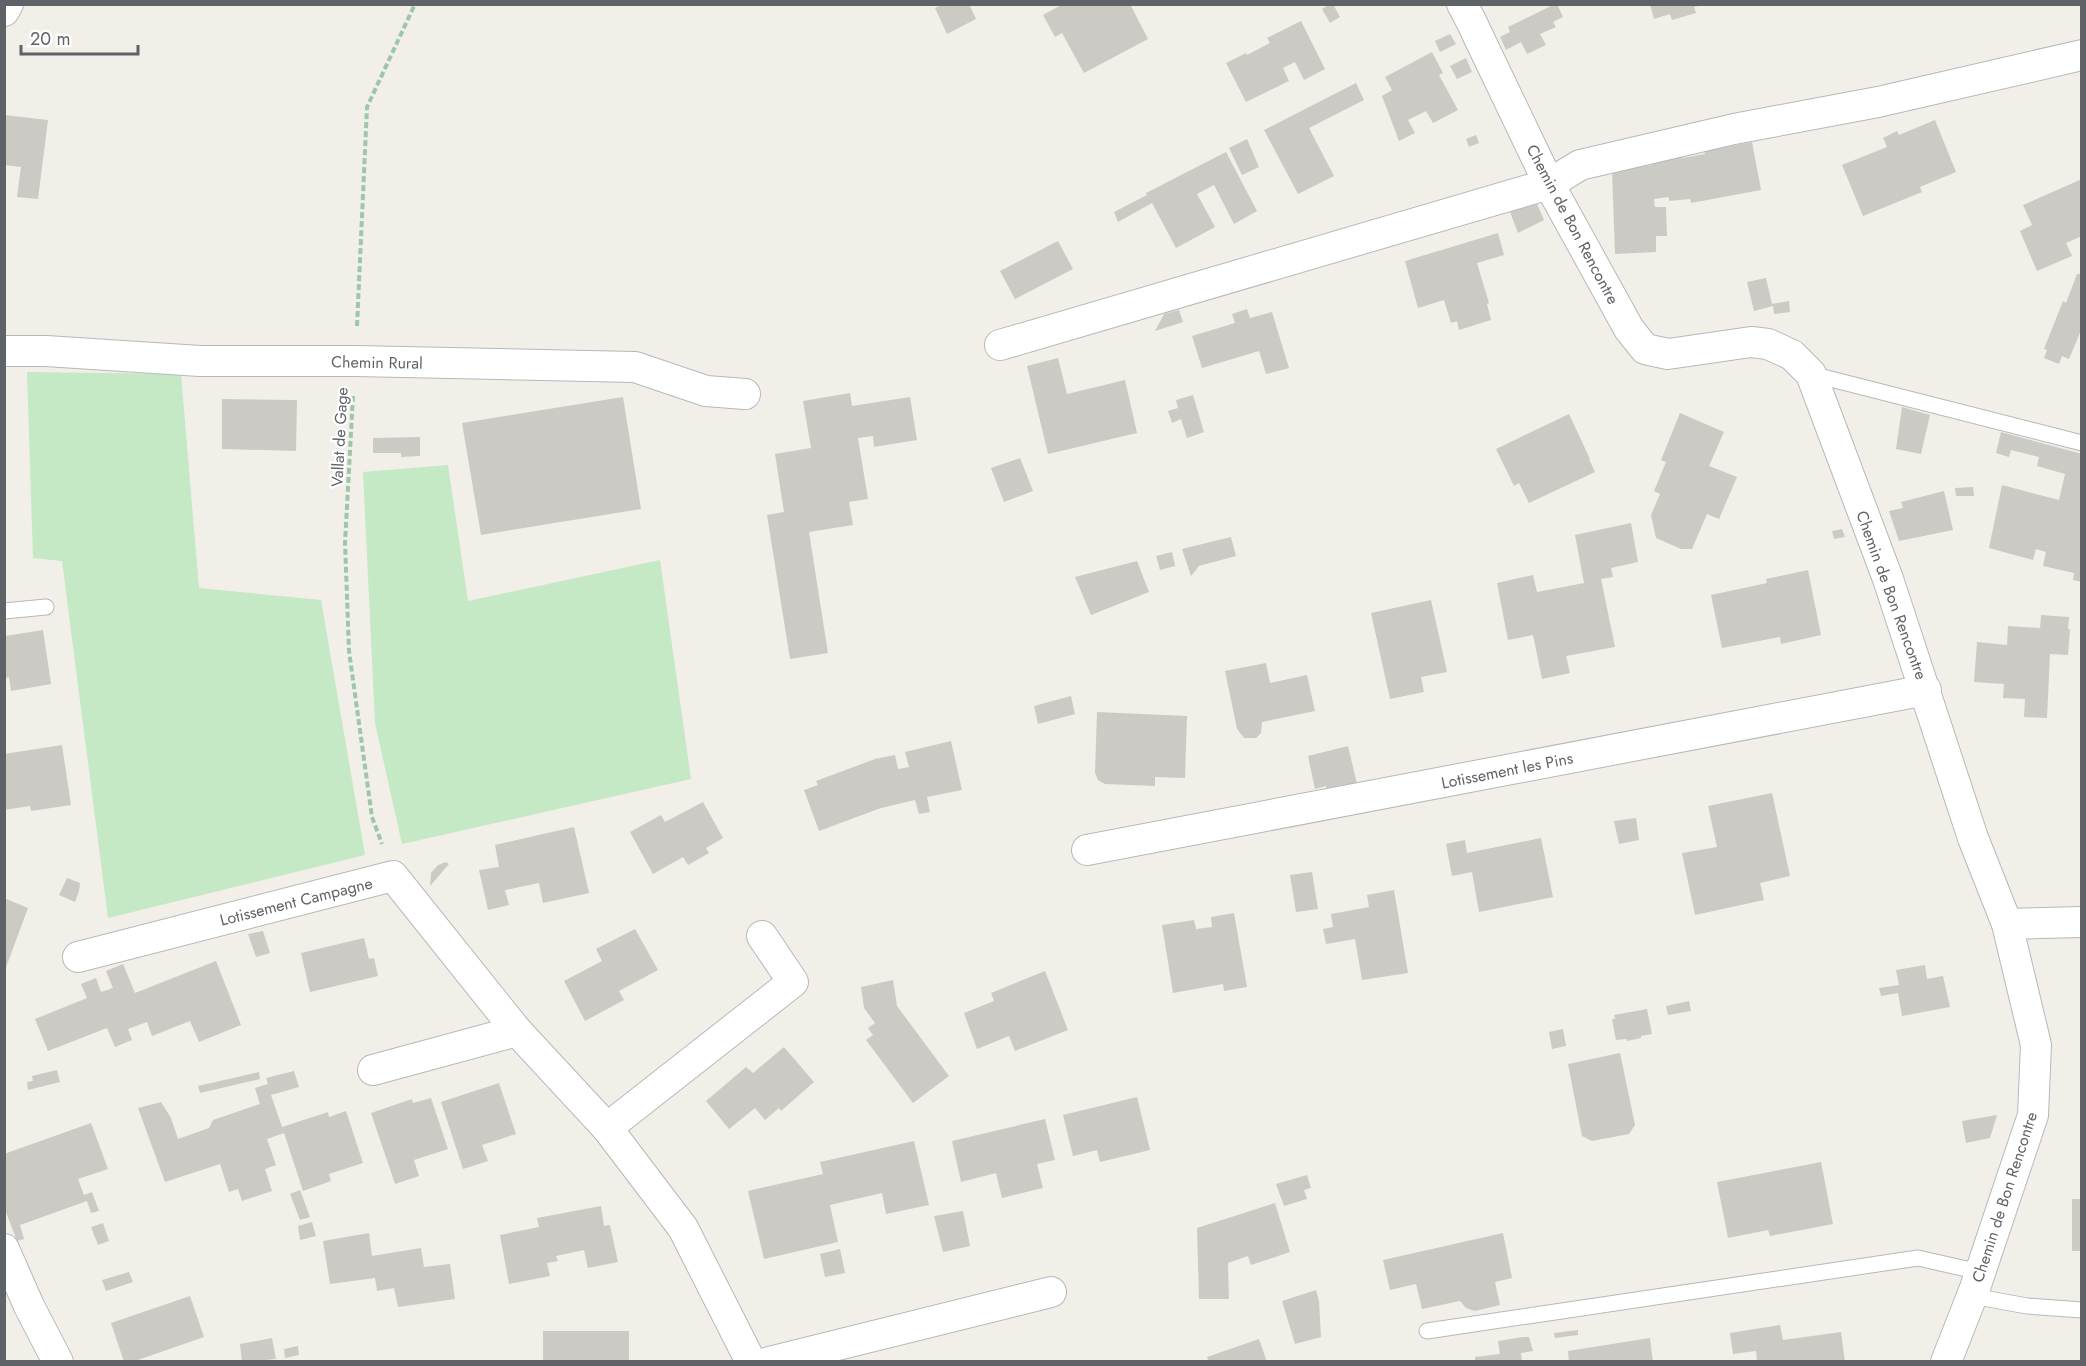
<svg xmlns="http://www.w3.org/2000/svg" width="2086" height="1366" font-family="Jost,sans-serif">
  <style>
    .green { fill: #c5e8c5 }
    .building { fill: #cccac5 }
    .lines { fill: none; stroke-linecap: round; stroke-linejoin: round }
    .lane-casing { stroke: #b5b8bc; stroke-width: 17 }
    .street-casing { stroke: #b5b8bc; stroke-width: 32 }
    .path { stroke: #9cc7a9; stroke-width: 4; stroke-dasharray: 6 3; stroke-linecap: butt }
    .lane { stroke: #fff; stroke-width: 15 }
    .street { stroke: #fff; stroke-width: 30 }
    .labels { text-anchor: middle; stroke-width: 4.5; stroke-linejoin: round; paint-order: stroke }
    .street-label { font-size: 16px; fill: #5f6368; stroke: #fff }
  </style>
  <rect width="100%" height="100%" fill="#f1efe8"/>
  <g class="green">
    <polygon points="27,372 181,374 199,588 321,600 365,855 108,918 62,561 33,558"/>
    <polygon points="448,465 468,601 660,560 691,779 402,844 375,723 363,472"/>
  </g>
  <g class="building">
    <polygon points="943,4 969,4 976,19 947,34 935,8"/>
    <polygon points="1063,4 1130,4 1148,39 1084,73 1062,33 1055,37 1043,15"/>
    <polygon points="1330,4 1333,4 1340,17 1330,23 1322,9"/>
    <polygon points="1555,4 1557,4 1563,17 1553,22 1556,27 1540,34 1546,45 1527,54 1521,42 1506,50 1500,37 1510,32 1508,27"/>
    <polygon points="1650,4 1703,4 1703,5 1694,7 1696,13 1672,20 1670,14 1654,19"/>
    <polygon points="1301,21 1325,69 1304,80 1295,62 1283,68 1289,81 1246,102 1226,63 1246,53 1247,55 1270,43 1267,38"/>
    <polygon points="1450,34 1456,44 1440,52 1435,41"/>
    <polygon points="1432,52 1443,73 1439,75 1458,110 1433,123 1426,111 1408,120 1415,133 1399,141 1382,96 1392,90 1385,77"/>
    <polygon points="1466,58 1472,72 1457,79 1450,66"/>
    <polygon points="1356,83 1364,100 1309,128 1334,176 1298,194 1264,130"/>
    <polygon points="4,115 48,120 38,199 17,197 21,167 4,165"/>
    <polygon points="1935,120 1956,172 1920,187 1922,192 1863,216 1842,165 1887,147 1883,138 1897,131 1899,135"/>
    <polygon points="1476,135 1479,143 1469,147 1466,139"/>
    <polygon points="1247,139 1259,167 1242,175 1229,148"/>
    <polygon points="1752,142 1761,190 1691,203 1690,199 1669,201 1669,197 1654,199 1655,207 1666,207 1667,236 1656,236 1656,252 1615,254 1612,171 1652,165 1651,158 1681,151 1683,158 1705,154 1704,151"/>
    <polygon points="1226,152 1257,211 1234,224 1214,185 1197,194 1215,227 1176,248 1152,203 1118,222 1114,212 1147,195 1146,193"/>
    <polygon points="2082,179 2082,236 2066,243 2072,256 2037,271 2020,231 2032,225 2023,205"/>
    <polygon points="1537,204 1544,220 1518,233 1510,212"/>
    <polygon points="1498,233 1504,255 1477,263 1489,303 1487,304 1491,320 1459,330 1457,321 1451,323 1444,300 1418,308 1405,261"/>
    <polygon points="1058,241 1073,269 1015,299 1000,271"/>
    <polygon points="2077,274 2082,274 2082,328 2069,359 2062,356 2059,364 2044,358 2047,350 2044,349 2063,301 2066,303"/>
    <polygon points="1766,278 1772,304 1789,301 1790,312 1774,314 1773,306 1754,311 1747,282"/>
    <polygon points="1247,309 1250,318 1272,312 1289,368 1266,374 1259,351 1202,368 1192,336 1235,323 1232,314"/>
    <polygon points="1179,310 1183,322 1155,331 1164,314"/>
    <polygon points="1058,358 1067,394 1125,380 1137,433 1048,454 1027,366"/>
    <polygon points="850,393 852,406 910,397 917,440 874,447 873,436 858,438 868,499 849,502 853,525 809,532 828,653 790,659 767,515 784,512 775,454 811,448 803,401"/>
    <polygon points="1193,395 1204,432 1187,438 1181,419 1172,423 1168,411 1178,408 1176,400"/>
    <polygon points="623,397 641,509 481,535 462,423"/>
    <polygon points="222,399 297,400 296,451 222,449"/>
    <polygon points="1902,407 1930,415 1921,454 1896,449"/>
    <polygon points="1680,413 1724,432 1709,466 1737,477 1719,519 1707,514 1692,549 1681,549 1656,538 1651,515 1660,494 1654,491 1666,462 1661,460"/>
    <polygon points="1569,414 1590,459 1589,459 1595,472 1529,503 1519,483 1514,486 1496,449"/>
    <polygon points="2001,432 2082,454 2082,582 2073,580 2074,573 2043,566 2046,552 2036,549 2033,560 1989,548 2002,485 2059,500 2065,474 2037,466 2039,457 2011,450 2009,457 1996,453"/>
    <polygon points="420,437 420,456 401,457 401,453 373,453 373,438"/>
    <polygon points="1020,458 1033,491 1004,502 991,468"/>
    <polygon points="1973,487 1974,496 1956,496 1955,488"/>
    <polygon points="1944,491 1953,530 1899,541 1889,511 1903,508 1901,502"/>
    <polygon points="1631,523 1638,562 1611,568 1613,577 1601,579 1615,647 1566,656 1570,673 1542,679 1533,635 1508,640 1497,583 1533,575 1537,592 1584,583 1575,535"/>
    <polygon points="1842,529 1845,537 1834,539 1832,531"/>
    <polygon points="1231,537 1236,556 1199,566 1191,576 1182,549"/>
    <polygon points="1172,552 1175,566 1160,570 1156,556"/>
    <polygon points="1137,561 1149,592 1091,615 1075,577"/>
    <polygon points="1808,570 1821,635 1781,644 1780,637 1722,648 1711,595 1767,583 1766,579"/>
    <polygon points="1431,600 1447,672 1421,677 1424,692 1390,699 1371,613"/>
    <polygon points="2041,615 2069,617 2068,629 2070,629 2068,655 2050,654 2047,718 2024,717 2025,699 2003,698 2004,684 1974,682 1977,642 2007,645 2008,626 2040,628"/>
    <polygon points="43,630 51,684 11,691 9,677 5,678 5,636"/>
    <polygon points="1266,663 1270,683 1307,675 1315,711 1262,722 1261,733 1256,738 1244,738 1237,729 1225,671"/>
    <polygon points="1071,696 1075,714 1038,724 1034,706"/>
    <polygon points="1097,712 1187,716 1185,778 1155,777 1155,786 1105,784 1098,780 1095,773"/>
    <polygon points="951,741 962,790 927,797 930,812 919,814 915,800 881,808 819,831 804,790 818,785 816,781 875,759 895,755 898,769 909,767 905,752"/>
    <polygon points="62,745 71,805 31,811 30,806 4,810 4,754"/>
    <polygon points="1348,746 1358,788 1327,794 1326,786 1315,789 1308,756"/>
    <polygon points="1772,793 1790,876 1760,883 1764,900 1695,915 1682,853 1717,847 1708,806"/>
    <polygon points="703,802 723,838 706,848 709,853 688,865 683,857 653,874 630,832 661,815 665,822"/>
    <polygon points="1636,818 1639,840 1619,844 1614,821"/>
    <polygon points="574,827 589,893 543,903 539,883 505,890 509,905 488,910 479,870 499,867 495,845"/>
    <polygon points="1541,838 1553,897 1479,912 1472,872 1452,876 1446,844 1465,840 1467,853"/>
    <polygon points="446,862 449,864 430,886 431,873 438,865"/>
    <polygon points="1312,872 1318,909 1296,912 1290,875"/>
    <polygon points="67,878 80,883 79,891 75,902 59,895"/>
    <polygon points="1394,890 1408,973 1362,980 1355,939 1326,944 1323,929 1333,927 1331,914 1369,907 1367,895"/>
    <polygon points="4,898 28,908 5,970 4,970"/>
    <polygon points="1234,913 1247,987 1224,991 1223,984 1173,993 1162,925 1194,920 1196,929 1212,927 1211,917"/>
    <polygon points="635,929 658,970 619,991 624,1000 585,1021 564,981 602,961 596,949"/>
    <polygon points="263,931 270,953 256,957 248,934"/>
    <polygon points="364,938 369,959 374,958 378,976 310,992 301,953"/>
    <polygon points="216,961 241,1025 199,1042 190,1021 152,1036 147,1022 128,1029 132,1040 115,1047 107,1028 48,1051 35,1019 87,998 81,984 96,978 101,992 113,988 106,971 123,964 135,993"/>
    <polygon points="1925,965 1927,979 1943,976 1950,1007 1902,1016 1898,993 1881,996 1879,988 1899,985 1896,970"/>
    <polygon points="1045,971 1068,1030 1015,1051 1009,1036 977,1049 964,1013 994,1001 991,993"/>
    <polygon points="893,980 897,1006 949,1076 913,1103 866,1040 873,1035 868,1028 875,1023 864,1008 861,987"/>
    <polygon points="1689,1001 1691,1011 1668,1015 1666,1006"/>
    <polygon points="1647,1009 1652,1034 1641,1036 1641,1038 1627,1041 1627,1039 1616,1040 1612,1019 1615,1019 1614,1015"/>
    <polygon points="1563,1029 1566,1046 1552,1049 1549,1032"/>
    <polygon points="784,1047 814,1082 781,1111 779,1108 765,1120 755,1108 729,1129 706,1101 746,1067 753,1073"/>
    <polygon points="1620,1053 1635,1125 1629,1134 1592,1141 1582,1136 1568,1064"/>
    <polygon points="57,1070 60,1082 28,1090 27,1082 33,1081 32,1076"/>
    <polygon points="294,1071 299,1087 271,1095 282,1127 328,1112 329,1117 346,1111 363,1163 329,1174 331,1181 303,1191 284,1133 267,1139 276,1165 265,1169 272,1191 242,1201 238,1189 229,1192 220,1164 165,1182 138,1108 161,1102 171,1118 178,1139 209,1128 213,1120 260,1104 255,1088 268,1084 266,1078"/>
    <polygon points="259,1072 260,1079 200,1093 198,1086"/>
    <polygon points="499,1083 516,1134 482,1145 488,1161 463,1169 441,1102"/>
    <polygon points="1137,1097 1150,1150 1100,1162 1097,1150 1073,1156 1063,1115"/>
    <polygon points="431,1098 448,1149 414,1160 419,1176 395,1184 371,1113 412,1099 413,1103"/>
    <polygon points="1997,1115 1990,1138 1966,1143 1962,1121"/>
    <polygon points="1045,1119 1055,1160 1037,1164 1043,1188 1002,1198 996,1173 961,1182 952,1141"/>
    <polygon points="91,1123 108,1169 78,1179 84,1195 92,1192 99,1211 91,1213 87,1201 20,1225 24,1239 17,1241 4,1207 4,1154"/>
    <polygon points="914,1141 929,1205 886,1214 882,1193 830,1205 838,1242 764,1259 748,1191 823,1174 820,1162"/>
    <polygon points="1821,1162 1833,1224 1770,1236 1768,1230 1728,1238 1717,1182"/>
    <polygon points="1307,1175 1311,1188 1304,1190 1307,1199 1284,1206 1276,1184"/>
    <polygon points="300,1190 310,1217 300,1220 290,1194"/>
    <rect x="2072" y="1199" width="10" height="52"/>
    <polygon points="1275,1203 1290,1252 1251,1265 1248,1256 1228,1263 1229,1299 1199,1299 1197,1228"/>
    <polygon points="601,1206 604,1226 610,1225 618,1262 588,1268 584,1250 556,1256 558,1261 547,1263 550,1276 509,1284 500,1235 539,1227 537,1218"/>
    <polygon points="963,1211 970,1246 943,1252 934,1216"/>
    <polygon points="312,1222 316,1236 300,1240 298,1226"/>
    <polygon points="103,1223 109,1241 98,1245 91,1227"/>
    <polygon points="369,1233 372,1256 421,1248 424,1267 450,1264 455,1299 398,1307 394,1288 377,1291 375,1278 330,1284 323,1241"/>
    <polygon points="1503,1233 1512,1278 1495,1282 1500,1305 1475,1311 1466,1308 1460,1301 1422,1309 1416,1284 1390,1290 1383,1260"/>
    <polygon points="840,1249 845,1273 825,1277 820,1254"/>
    <polygon points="129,1272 133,1282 106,1291 102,1280"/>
    <polygon points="1316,1290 1319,1301 1321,1337 1295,1344 1282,1301"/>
    <polygon points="190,1296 204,1337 132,1362 124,1362 111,1323"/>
    <polygon points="1780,1325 1783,1340 1841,1332 1845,1362 1757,1362 1756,1351 1733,1354 1730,1333"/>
    <polygon points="1578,1330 1578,1335 1555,1338 1554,1333"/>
    <rect x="543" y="1331" width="86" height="31"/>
    <polygon points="1523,1337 1529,1337 1533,1351 1521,1353 1522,1362 1475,1362 1475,1357 1500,1354 1498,1341"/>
    <polygon points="272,1338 276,1359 242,1362 240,1344"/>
    <polygon points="1650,1338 1653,1362 1569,1362 1568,1351"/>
    <polygon points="1259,1339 1267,1362 1209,1362 1207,1357"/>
    <polygon points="298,1346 299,1355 285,1358 284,1349"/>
  </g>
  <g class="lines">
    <g class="lane-casing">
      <g id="lane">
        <polyline points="1811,374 2082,443"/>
        <polyline points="4,611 46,607"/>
        <polyline points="1972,1296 2027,1306 2082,1310"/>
        <polyline points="1427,1331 1918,1258 1980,1272"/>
      </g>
    </g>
    <g class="street-casing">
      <g id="street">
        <polyline points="1462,4 1470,19 1549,184 1629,329 1645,349 1668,354 1751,342 1768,344 1792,355 1811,374 1888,579 1973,838 2007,924 2036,1045 2033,1115 1975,1288 1946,1362"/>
        <polyline points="4,11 8,4"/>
        <polyline points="1000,345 1549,184 1580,165 1734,129 1878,102 2082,55"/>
        <polyline points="4,351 46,351 200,361 355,361 635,367 706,391 745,394"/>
        <polyline points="1087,850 1926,690"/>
        <polyline points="2007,924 2082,922"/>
        <polyline points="78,957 393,876 517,1031 607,1128 793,982 762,936"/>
        <polyline points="373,1070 517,1031"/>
        <polyline points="607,1128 683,1228 751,1362"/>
        <polyline points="4,1249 29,1306 58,1362"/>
        <polyline points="769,1362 1051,1292"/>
      </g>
    </g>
    <g class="path">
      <polyline points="357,326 367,107 415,4"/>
      <polyline points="353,396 345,543 349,651 372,817 382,844"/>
    </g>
    <use href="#lane" class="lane"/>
    <use href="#street" class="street"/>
  </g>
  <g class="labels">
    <g class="street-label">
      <text transform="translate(1573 224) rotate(62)" y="6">Chemin de Bon Rencontre</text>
      <text transform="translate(377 362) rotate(1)" y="6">Chemin Rural</text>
      <text transform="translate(339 437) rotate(-87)" y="6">Vallat de Gage</text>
      <text transform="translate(1892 595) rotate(70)" y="6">Chemin de Bon Rencontre</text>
      <text transform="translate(1507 770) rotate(-11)" y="6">Lotissement les Pins</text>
      <text transform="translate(296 901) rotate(-14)" y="6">Lotissement Campagne</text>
      <text transform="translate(2004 1197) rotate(-72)" y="6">Chemin de Bon Rencontre</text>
    </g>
  </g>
  <rect width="2086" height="1366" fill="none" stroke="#5f6368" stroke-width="12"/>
  <path d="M21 45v9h117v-9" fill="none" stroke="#5f6368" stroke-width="3"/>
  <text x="30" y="45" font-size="18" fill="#5f6368" stroke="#ffffff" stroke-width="4.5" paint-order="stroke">20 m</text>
</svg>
